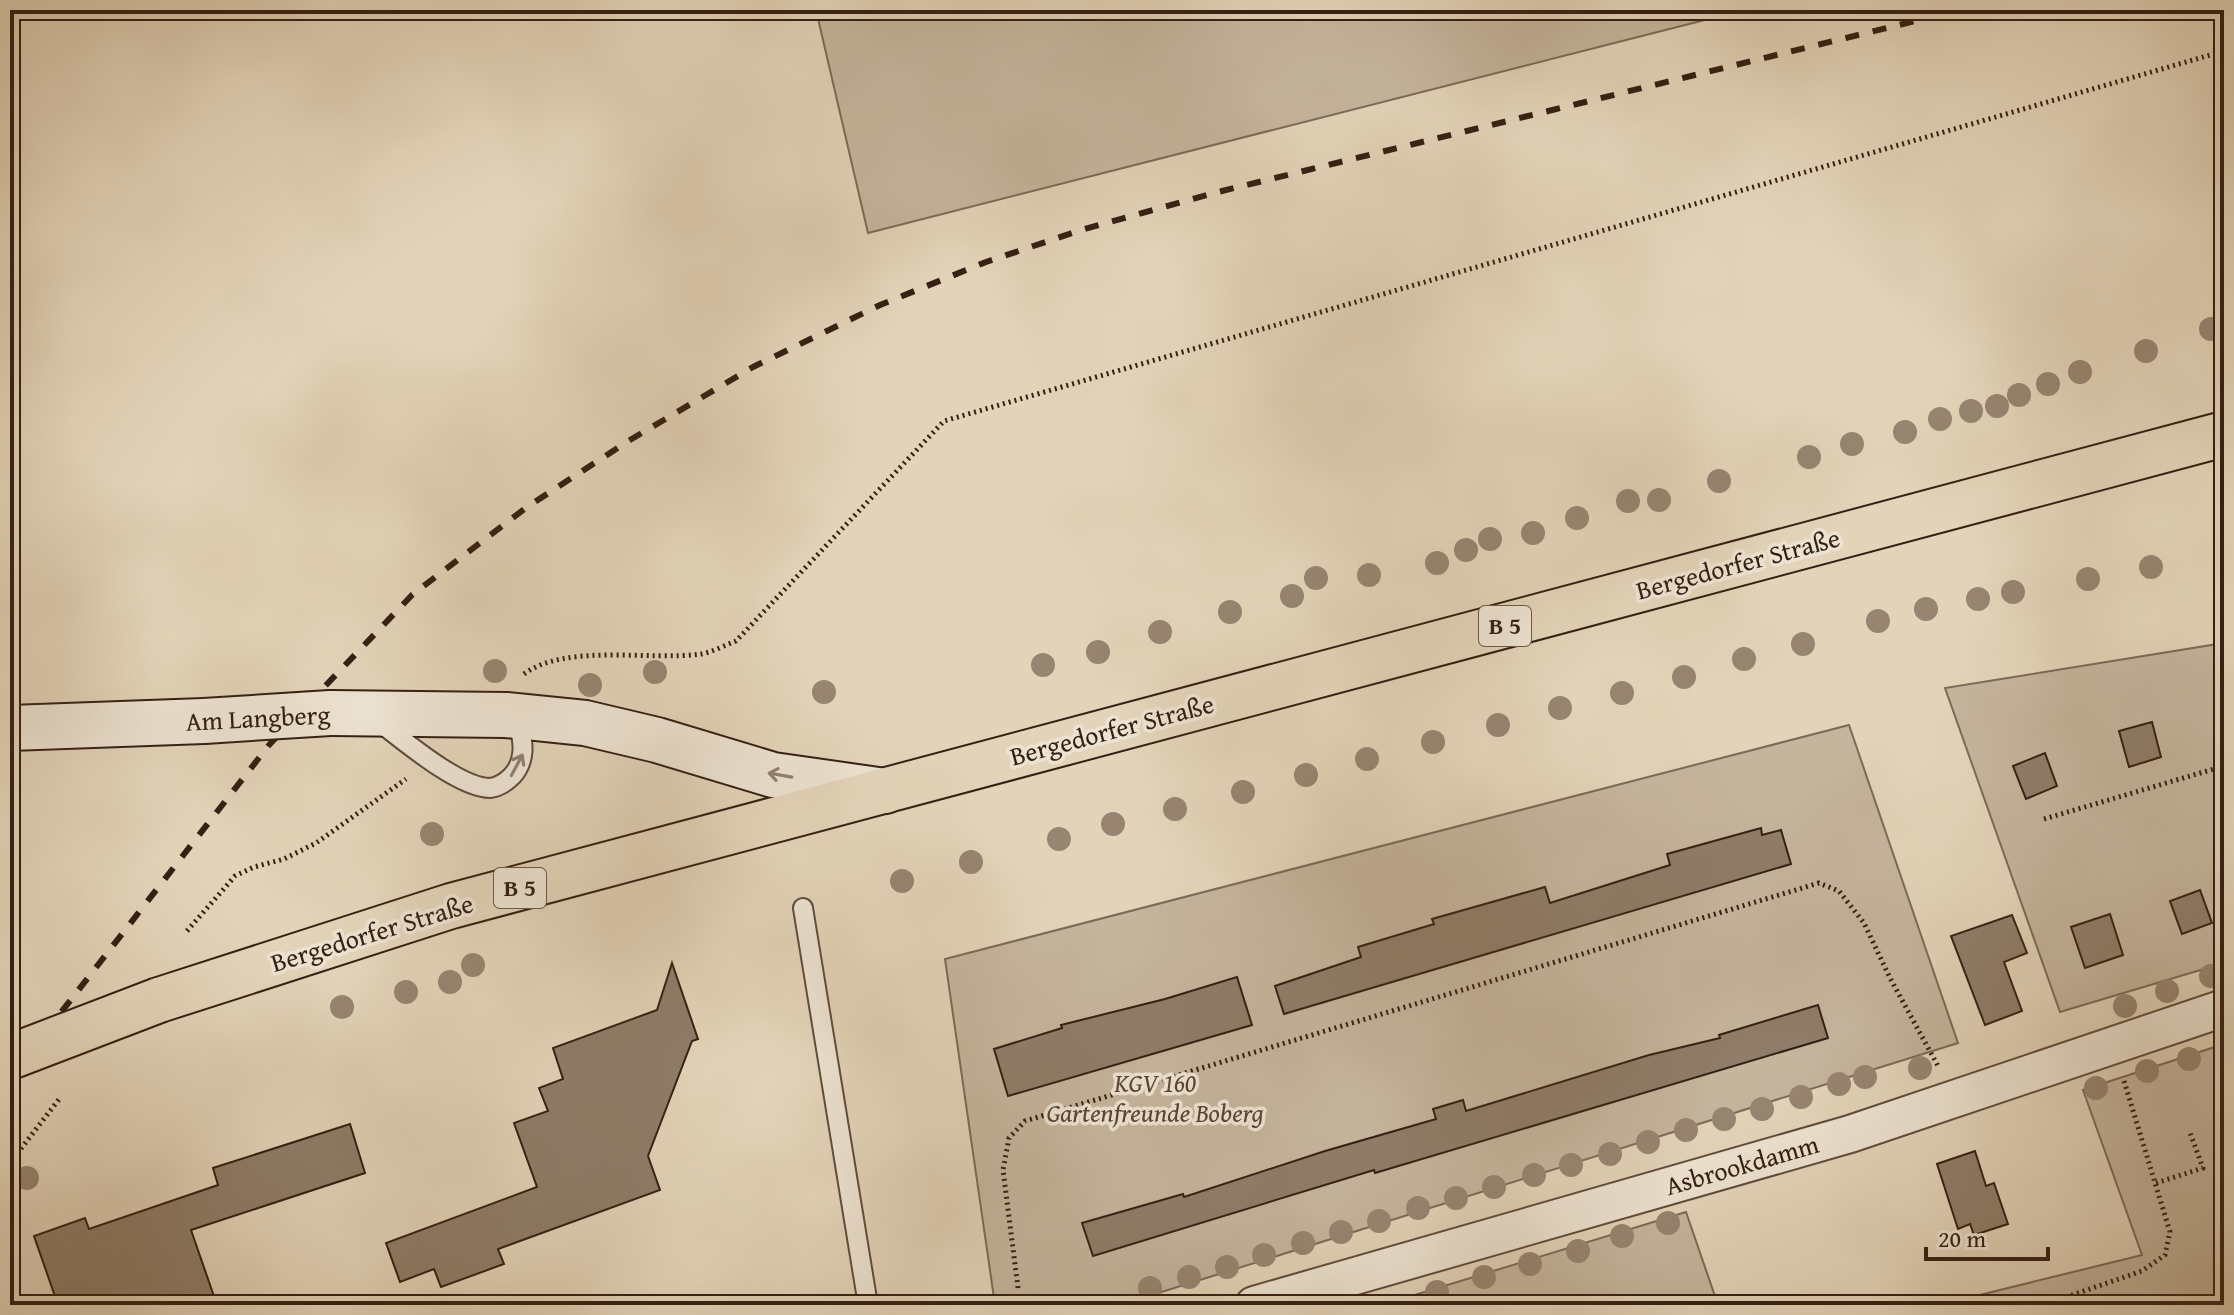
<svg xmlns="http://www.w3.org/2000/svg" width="2234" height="1315" font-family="'Gentium Book Plus',serif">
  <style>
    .green { fill: #c5b59d; stroke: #7c6a58; stroke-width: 2 }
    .building { fill: #8f7d69; stroke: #341f13; stroke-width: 2 }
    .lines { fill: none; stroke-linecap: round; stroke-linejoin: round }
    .lane-casing { stroke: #604c3c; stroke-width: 22 }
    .street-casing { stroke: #604c3c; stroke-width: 40 }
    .secondary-casing { stroke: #341f13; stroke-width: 48 }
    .primary-casing { stroke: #341f13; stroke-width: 48 }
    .path { stroke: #341f13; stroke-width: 5; stroke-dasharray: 2 4; stroke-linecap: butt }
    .lane { stroke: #ede3d2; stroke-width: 18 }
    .street { stroke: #ede3d2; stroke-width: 36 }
    .secondary { stroke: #ede3d2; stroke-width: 44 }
    .primary { stroke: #e3d4b9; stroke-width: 44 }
    .rail { stroke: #341f13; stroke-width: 6; stroke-dasharray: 14 14; stroke-linecap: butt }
    .secondary-bridge-casing { stroke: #341f13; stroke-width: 48; stroke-linecap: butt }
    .primary-bridge-casing { stroke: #341f13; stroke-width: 48; stroke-linecap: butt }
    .secondary-bridge { stroke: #ede3d2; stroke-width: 44 }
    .primary-bridge { stroke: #e3d4b9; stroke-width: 44 }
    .tree { fill: #978571 }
    .oneway { stroke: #908172 }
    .labels { text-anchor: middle; stroke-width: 7; stroke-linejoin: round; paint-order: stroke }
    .shield { fill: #ede3d2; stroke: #6c5a4c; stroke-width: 2 }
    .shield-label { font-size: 24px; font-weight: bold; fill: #341f13 }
    .street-label { font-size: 26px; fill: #341f13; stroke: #ede3d2 }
    .park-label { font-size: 26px; font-style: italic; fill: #584436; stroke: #ede3d2 }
  </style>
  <rect width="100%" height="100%" fill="#e3d4b9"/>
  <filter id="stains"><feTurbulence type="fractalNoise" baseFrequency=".0025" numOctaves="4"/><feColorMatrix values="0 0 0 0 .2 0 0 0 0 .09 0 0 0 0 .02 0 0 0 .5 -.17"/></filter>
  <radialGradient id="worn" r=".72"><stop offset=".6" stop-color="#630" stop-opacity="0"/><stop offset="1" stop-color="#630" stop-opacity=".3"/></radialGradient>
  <g class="green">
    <polygon points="816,10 1744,10 868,233"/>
    <polygon points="2224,643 2224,963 2060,1012 1945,688"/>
    <polygon points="1849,725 1958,1043 1120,1305 995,1305 945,959"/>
    <polygon points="2224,1044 2224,1305 1939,1305 2142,1255 2083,1090"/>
    <polygon points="1686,1212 1718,1305 1382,1305"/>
  </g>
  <g class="building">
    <polygon points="2152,722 2161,757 2129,767 2119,731"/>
    <polygon points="2045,753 2057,786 2026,799 2013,766"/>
    <polygon points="1761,828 1762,835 1781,830 1791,864 1284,1014 1275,986 1361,957 1358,947 1434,924 1432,919 1545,887 1550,903 1670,865 1667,854"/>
    <polygon points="2200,890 2212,923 2182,934 2170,901"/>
    <polygon points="2110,914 2123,955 2085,968 2071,927"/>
    <polygon points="2012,915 2027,953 2004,962 2022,1011 1985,1025 1951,936"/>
    <polygon points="672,963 698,1039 692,1041 648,1156 660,1190 498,1249 504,1264 441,1287 434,1269 400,1282 386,1243 537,1187 514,1123 548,1111 539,1088 563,1079 553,1048 657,1010"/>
    <polygon points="1237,977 1252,1025 1008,1096 994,1049 1062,1028 1061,1025 1165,999"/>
    <polygon points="1818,1005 1828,1038 1375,1173 1374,1170 1093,1256 1082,1223 1183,1194 1184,1197 1325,1151 1436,1119 1433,1109 1463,1100 1466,1111 1649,1055 1720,1038 1719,1035"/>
    <polygon points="350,1124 365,1173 191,1230 217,1305 58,1305 34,1236 85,1218 89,1229 218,1185 213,1168"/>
    <polygon points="1975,1151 1986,1186 1994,1183 2008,1224 1974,1235 1970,1224 1958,1229 1937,1164"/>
  </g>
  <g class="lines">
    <g class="lane-casing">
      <g id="lane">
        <path d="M378,721c25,19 81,67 112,67 9,-1 16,-6 22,-12 14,-15 12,-34 6,-53l-7,-5"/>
        <polyline points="803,908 868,1305"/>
      </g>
    </g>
    <g class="street-casing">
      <polyline id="street" points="1254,1305 1850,1134 2224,1008"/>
    </g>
    <g class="secondary-casing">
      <g id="secondary">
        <polyline points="330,713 506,715 585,723 657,740 773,775 885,791"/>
        <polyline points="10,728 204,721"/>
      </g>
    </g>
    <g class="primary-casing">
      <polyline id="primary" points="159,1000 451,906 2224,434"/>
    </g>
    <g class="path">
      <path d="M524,674c42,-31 126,-13 177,-20 12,-2 24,-9 35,-13l208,-220 1280,-370"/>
      <polyline points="2044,819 2224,766"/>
      <polyline points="187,931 235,876 254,867 284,859 316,843 406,779"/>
      <polyline points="10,1163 60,1098"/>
      <polyline points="2156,1183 2203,1168 2189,1130"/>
      <polyline points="1018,1288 1003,1170 1009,1138 1025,1121 1819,883 1839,891 1864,923 1890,978 1938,1066"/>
      <polyline points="2043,1305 2142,1271 2165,1255 2170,1232 2124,1081"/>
    </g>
    <use href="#lane" class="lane"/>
    <use href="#street" class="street"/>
    <use href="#secondary" class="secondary"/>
    <use href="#primary" class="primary"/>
    <polyline class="rail" points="10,1078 269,745 412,595 527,507 630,440 753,367 880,305 986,262 1081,230 1218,192 1960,10"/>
    <g class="secondary-bridge-casing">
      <polyline id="secondary-bridge" points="204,721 330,713"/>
    </g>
    <g class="primary-bridge-casing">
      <polyline id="primary-bridge" points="10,1057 159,1000"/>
    </g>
    <use href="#secondary-bridge" class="secondary-bridge"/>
    <use href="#primary-bridge" class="primary-bridge"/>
  </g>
  <g class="tree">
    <circle cx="2211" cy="329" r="12"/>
    <circle cx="2146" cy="351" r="12"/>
    <circle cx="2080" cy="372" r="12"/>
    <circle cx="2048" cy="384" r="12"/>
    <circle cx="2019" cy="395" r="12"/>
    <circle cx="1997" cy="406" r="12"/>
    <circle cx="1971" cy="411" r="12"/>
    <circle cx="1940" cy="419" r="12"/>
    <circle cx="1905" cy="432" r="12"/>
    <circle cx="1852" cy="444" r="12"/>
    <circle cx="1809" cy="457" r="12"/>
    <circle cx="1719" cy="481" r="12"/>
    <circle cx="1659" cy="500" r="12"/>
    <circle cx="1628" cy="501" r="12"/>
    <circle cx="1577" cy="518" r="12"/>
    <circle cx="1533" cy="533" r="12"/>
    <circle cx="1490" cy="539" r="12"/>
    <circle cx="1466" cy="550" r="12"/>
    <circle cx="1437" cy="563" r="12"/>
    <circle cx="2151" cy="567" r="12"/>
    <circle cx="1369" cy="575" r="12"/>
    <circle cx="1316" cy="578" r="12"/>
    <circle cx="2088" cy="579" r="12"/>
    <circle cx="2013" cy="592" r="12"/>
    <circle cx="1292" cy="596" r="12"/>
    <circle cx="1978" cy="599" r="12"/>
    <circle cx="1926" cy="609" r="12"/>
    <circle cx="1230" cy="612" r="12"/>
    <circle cx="1878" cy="621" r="12"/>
    <circle cx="1160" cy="632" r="12"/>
    <circle cx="1803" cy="644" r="12"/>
    <circle cx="1098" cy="652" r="12"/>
    <circle cx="1744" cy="659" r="12"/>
    <circle cx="1043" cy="665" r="12"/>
    <circle cx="495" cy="671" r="12"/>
    <circle cx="655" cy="672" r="12"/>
    <circle cx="1684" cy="677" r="12"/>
    <circle cx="590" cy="685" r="12"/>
    <circle cx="824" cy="692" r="12"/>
    <circle cx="1622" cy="693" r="12"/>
    <circle cx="1560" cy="708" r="12"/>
    <circle cx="1498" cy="725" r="12"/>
    <circle cx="1433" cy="742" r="12"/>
    <circle cx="1367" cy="759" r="12"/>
    <circle cx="1306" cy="775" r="12"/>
    <circle cx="1243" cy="792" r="12"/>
    <circle cx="1175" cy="809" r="12"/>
    <circle cx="1113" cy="824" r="12"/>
    <circle cx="432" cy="834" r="12"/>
    <circle cx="1059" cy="839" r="12"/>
    <circle cx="971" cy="862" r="12"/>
    <circle cx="902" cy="881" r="12"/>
    <circle cx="473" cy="965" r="12"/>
    <circle cx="2211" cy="976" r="12"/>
    <circle cx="450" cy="982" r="12"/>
    <circle cx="2167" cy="991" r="12"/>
    <circle cx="406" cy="992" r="12"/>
    <circle cx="2125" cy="1006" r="12"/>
    <circle cx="342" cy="1007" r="12"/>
    <circle cx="2189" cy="1059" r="12"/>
    <circle cx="1920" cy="1068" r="12"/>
    <circle cx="2147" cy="1071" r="12"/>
    <circle cx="1865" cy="1077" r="12"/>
    <circle cx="1839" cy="1084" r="12"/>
    <circle cx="2096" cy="1088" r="12"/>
    <circle cx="1801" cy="1097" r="12"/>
    <circle cx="1762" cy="1109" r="12"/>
    <circle cx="1724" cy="1119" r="12"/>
    <circle cx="1686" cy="1130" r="12"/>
    <circle cx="1648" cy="1142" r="12"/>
    <circle cx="1610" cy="1154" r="12"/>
    <circle cx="1571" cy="1165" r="12"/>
    <circle cx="1534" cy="1175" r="12"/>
    <circle cx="27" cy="1178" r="12"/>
    <circle cx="1494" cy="1187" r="12"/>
    <circle cx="1456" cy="1198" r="12"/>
    <circle cx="1418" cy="1208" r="12"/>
    <circle cx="1379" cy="1221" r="12"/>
    <circle cx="1668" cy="1223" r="12"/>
    <circle cx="1341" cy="1232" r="12"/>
    <circle cx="1622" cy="1236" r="12"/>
    <circle cx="1303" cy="1243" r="12"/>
    <circle cx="1578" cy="1251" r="12"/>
    <circle cx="1264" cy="1255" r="12"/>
    <circle cx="1530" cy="1264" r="12"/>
    <circle cx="1227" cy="1267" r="12"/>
    <circle cx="1189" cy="1277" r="12"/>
    <circle cx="1484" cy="1277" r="12"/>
    <circle cx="1150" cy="1288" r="12"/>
    <circle cx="1437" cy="1292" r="12"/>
  </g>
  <defs><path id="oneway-shaft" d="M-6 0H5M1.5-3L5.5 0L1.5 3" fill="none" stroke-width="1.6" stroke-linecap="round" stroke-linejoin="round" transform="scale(2)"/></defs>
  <g class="oneway">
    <use href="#oneway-shaft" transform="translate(517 765) rotate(-62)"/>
    <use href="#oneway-shaft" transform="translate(780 775) rotate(-170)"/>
  </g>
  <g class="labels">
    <g class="shield">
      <rect x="1479" y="606" width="52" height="40" rx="6"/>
      <rect x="494" y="868" width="52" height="40" rx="6"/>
    </g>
    <g class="shield-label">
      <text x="1505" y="634">B 5</text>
      <text x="520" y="896">B 5</text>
    </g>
    <g class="street-label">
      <text transform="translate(1738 564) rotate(-15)" y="9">Bergedorfer Straße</text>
      <text transform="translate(258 718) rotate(-3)" y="9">Am Langberg</text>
      <text transform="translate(1112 730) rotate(-15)" y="9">Bergedorfer Straße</text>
      <text transform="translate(372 933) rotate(-17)" y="9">Bergedorfer Straße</text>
      <text transform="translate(1742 1165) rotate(-16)" y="9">Asbrookdamm</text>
    </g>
    <g class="park-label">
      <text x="1155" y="1092">KGV 160<tspan x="1155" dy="30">Gartenfreunde Boberg</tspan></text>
    </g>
  </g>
  <rect width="2234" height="1315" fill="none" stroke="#e3d4b9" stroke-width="40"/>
  <rect x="12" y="12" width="2210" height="1291" fill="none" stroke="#341f13" stroke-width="4"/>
  <rect x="20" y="20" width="2194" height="1275" fill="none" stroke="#341f13" stroke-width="2"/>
  <path d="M1926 1247v12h122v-12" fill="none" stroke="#341f13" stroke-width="4"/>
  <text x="1938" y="1247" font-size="24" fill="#341f13" stroke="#ede3d2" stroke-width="6" paint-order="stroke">20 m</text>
  <rect width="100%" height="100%" filter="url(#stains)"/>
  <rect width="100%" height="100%" fill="url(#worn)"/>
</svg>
